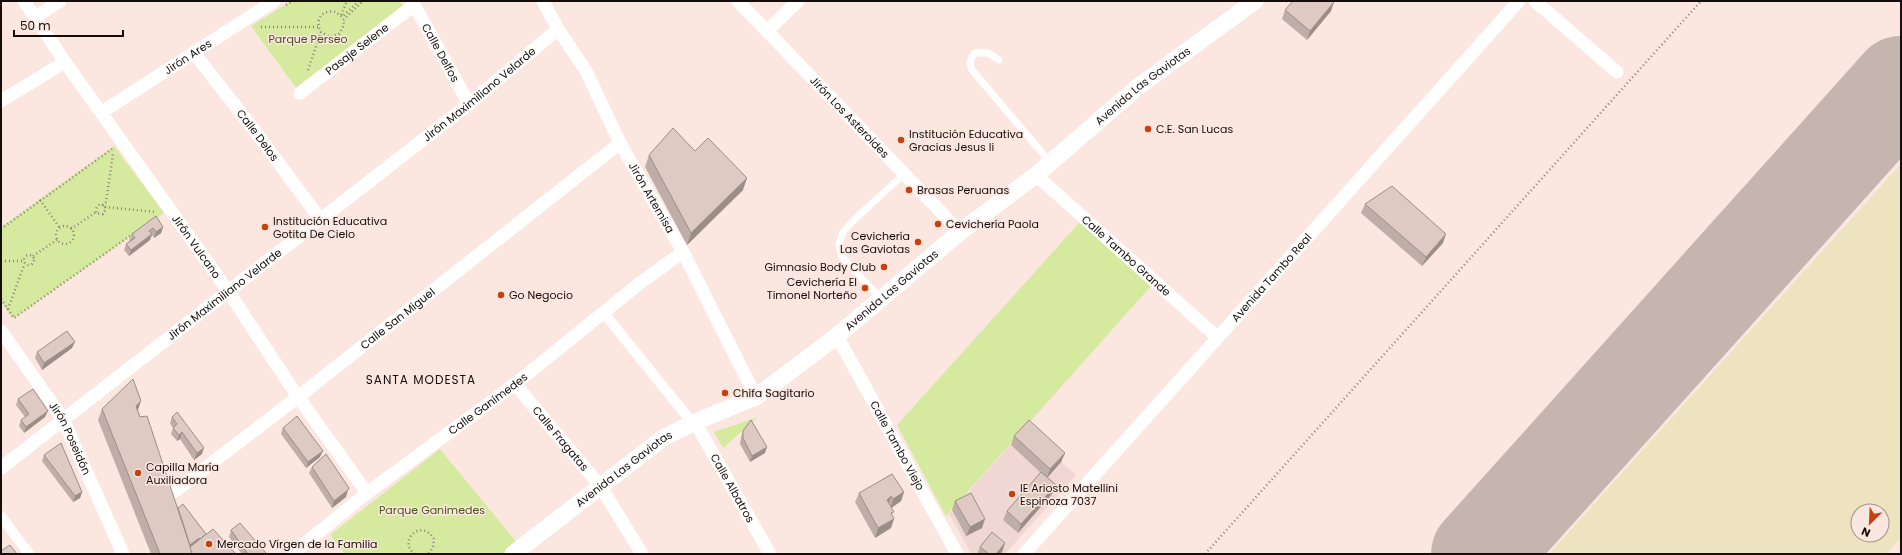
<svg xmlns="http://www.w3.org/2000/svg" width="1902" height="555" font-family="Poppins,sans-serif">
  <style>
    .education { fill: #f1d7d3 }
    .green { fill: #d5e99f }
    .sand { fill: #ede3be; fill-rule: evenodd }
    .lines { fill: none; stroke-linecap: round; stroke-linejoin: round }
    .runway { stroke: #c6b4af; stroke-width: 98 }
    .path { stroke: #8f807c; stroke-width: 2.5; stroke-dasharray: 1 3; stroke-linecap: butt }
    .service { stroke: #fff; stroke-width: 7 }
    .pedestrian { stroke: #fff; stroke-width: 10 }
    .minor { stroke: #fff; stroke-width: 13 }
    .tertiary { stroke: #fff; stroke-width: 17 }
    .wall { fill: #bfaea7 }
    .shaded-wall { fill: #9b8d88 }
    .building { fill: #decac2; stroke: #9b8d88 }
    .poi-dot { fill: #c7400d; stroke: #fce7e0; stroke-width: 1.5 }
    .labels { text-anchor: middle; stroke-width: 3; stroke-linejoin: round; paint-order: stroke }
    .park-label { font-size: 11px; fill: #46521c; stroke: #fce7e0 }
    .street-label { font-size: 11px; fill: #140d0b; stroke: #fce7e0 }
    .poi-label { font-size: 11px; fill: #140d0b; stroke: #fce7e0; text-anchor: start }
    .neighbourhood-label { font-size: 12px; letter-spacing: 1px; fill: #140d0b; stroke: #fce7e0 }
  </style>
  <rect width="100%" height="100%" fill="#fce7e0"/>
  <polygon class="education" points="1025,428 1076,475 1005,554 971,554 949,514"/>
  <g class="green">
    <polygon points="291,1 400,1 407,12 299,92 251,26"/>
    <polygon points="114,146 164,213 13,319 1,302 1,227"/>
    <polygon points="1080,222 1152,285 946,516 897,425"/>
    <polygon points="758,417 723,448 714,432"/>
    <polygon points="440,449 518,544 506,554 345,554 330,535"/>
  </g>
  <path class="sand" d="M1901,164v374l-15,16h-337zM1858,511h24v24h-24z"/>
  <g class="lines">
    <polyline class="runway" points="1480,554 1901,85"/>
    <g class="path">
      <path d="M359,1l-17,16 -6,-5c-14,-3 -22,8 -15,20l9,5 9,-3 5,-9 -1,-5 20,-19"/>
      <polyline points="286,5 293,1"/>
      <polyline points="341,15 347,1"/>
      <polyline points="261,27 318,27"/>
      <polyline points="308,70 321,32"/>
      <polyline points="40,200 60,228"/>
      <polyline points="103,206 106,202 113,154"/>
      <polyline points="105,207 106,209 103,214 96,213 96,209 98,205 102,204 105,207 156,212"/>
      <circle cx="65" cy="235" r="9"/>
      <polyline points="1,229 112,149"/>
      <polyline points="71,229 96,212"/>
      <circle cx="29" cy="260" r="5"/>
      <polyline points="33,256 58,239"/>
      <polyline points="1,261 24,261"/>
      <polyline points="1,299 14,318 134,233"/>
      <polyline points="8,309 23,268 25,264"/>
      <path d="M415,554c-18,-12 6,-37 19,-15l-1,9 -5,6"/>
      <polyline points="1205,554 1701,1"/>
    </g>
    <g class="service">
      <path d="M999,60l-11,-7h-13c-5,6 -6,10 -3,17l78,92"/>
      <polyline points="881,299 842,257 839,244 843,232 855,219 904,174"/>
    </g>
    <g class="pedestrian">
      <polyline points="604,313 686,415 695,422"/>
      <polyline points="1,516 29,554"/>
    </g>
    <g class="minor">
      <path id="s1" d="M24,1l41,61 163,229 70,106 69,96"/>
      <path id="s2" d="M412,1l57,103"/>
      <path id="s3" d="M543,1l15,28 28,42 34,72 63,109 73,145"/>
      <path id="s4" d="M738,1l222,231"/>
      <polyline points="1535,1 1617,72"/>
      <polyline points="35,17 60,1"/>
      <polyline points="767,31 798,1"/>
      <path id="s5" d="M194,53l61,78 65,88"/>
      <path id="s6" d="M300,93l114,-88"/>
      <polyline points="1,101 65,62"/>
      <path id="s7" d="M102,112l172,-111"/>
      <path id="s8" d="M1036,175l181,162"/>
      <path id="s9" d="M1,331l62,88 60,135"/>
      <path id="s10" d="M837,336l120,218"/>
      <path id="s11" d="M515,384l86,103 41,67"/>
      <path id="s12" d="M695,422l75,132"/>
      <path id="s13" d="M1,468l468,-364 89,-75"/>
      <path id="s14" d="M174,492l124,-95 322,-254"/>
      <path id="s15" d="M292,554l75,-61 148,-109 125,-101 43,-31"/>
      <path id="s16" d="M1024,554l495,-553"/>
    </g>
    <path class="tertiary" id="s17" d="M513,554l150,-116 32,-16 61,-25 81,-61 123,-104 76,-57 103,-89 116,-85"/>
  </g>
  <g class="wall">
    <polygon points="1285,10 1331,11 1307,40 1282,19"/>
    <polygon points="695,151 743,190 687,245 645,167 649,155"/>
    <polygon points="1365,204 1443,243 1422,266 1361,213"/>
    <polygon points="156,216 163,227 161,233 154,238 152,235 150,240 129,256 124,250 126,244 130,241 129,240 132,234"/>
    <polygon points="72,348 42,370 35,358 37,352"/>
    <polygon points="18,399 45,417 24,433 19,426 21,420 25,417 16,405"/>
    <polygon points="102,409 138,411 178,508 206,534 236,554 151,554 98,420"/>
    <polygon points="172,417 202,454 194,460 180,439 177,441 171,434 173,428 170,423"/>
    <polygon points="283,428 320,457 306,468 281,434"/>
    <polygon points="743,431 765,453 750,462 740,444 741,437"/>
    <polygon points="1014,436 1065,453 1061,462 1047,478 1056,485 1052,494 1018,533 1003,520 1007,511 1041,473 1011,445"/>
    <polygon points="44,455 82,492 80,498 73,502 42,461"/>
    <polygon points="312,467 346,497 332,508 309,473"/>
    <polygon points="904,492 901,501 891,508 892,516 891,528 875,538 855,502 859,493"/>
    <polygon points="955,501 982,528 966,536 952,510"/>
    <polygon points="231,530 266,554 242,554 229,537"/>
    <polygon points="1005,543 1002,552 1000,554 977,554 980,547"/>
  </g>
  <g class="shaded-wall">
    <polygon points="1334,2 1331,11 1307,40 1310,31"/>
    <polygon points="747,178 743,190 687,245 691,233"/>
    <polygon points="163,227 161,233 154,238 156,232"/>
    <polygon points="152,234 150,240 129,256 131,250"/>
    <polygon points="1446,234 1443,243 1422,266 1426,257"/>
    <polygon points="75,342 72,348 42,370 44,363"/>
    <polygon points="141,401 137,413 136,406"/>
    <polygon points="48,411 45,417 24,433 26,427"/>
    <polygon points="182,432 180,439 177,441 179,435"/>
    <polygon points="767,447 765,453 750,462 752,456"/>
    <polygon points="204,448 202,454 194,460 197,453"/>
    <polygon points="323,451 320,457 306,468 308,462"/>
    <polygon points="1065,453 1061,462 1047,478 1050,469"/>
    <polygon points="1056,485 1052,494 1018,533 1021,524"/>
    <polygon points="348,490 346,497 332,508 334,501"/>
    <polygon points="82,492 80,498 73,502 75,496"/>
    <polygon points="904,492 901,501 890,509 893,499"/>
    <polygon points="891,496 888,506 887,500"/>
    <polygon points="894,519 891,528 875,538 878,528"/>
    <polygon points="985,519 982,528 966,536 970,527"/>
    <polygon points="199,538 197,544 188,550 187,547"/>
    <polygon points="1005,543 1002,552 1000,554 996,554"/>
  </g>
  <g class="building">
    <polygon points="1293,1 1333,1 1334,2 1310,31 1285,10"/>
    <polygon points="673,128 695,151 708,138 747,178 691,233 649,155"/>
    <polygon points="1392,186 1446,234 1426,257 1365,204"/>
    <polygon points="156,216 163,227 156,232 153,228 149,231 152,234 131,250 126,244 135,238 132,234"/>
    <polygon points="67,331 75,342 44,363 37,352"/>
    <polygon points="133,379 141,401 136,406 140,417 147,416 190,546 192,554 160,554 102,409"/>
    <polygon points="33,389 48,411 26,427 21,420 29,414 18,399"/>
    <polygon points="177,412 204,448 197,453 182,432 179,435 173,428 177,424 172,417"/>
    <polygon points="297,416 323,451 308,462 283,428"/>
    <polygon points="751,420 767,447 752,456 743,438 743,431"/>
    <polygon points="1029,420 1065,453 1050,469 1014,436"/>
    <polygon points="61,443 82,492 75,496 44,455"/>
    <polygon points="326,454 349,488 348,490 334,501 312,467"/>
    <polygon points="1041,472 1056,485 1021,524 1007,511"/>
    <polygon points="892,474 904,492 893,499 891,496 887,500 894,512 891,513 894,519 878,528 859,493"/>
    <polygon points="971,493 985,519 970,527 955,501"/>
    <polygon points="183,504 206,534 200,539 199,538 190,545 178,508"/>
    <polygon points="240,523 266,553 264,554 248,554 231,530"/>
    <polygon points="213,529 236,554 192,554 190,547"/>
    <polygon points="992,532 1005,543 996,554 989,554 980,547"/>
    <polygon points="10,545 17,554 1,554 1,551"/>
  </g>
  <g class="poi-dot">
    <circle cx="1148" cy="129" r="4"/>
    <circle cx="901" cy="140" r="4"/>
    <circle cx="909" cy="190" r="4"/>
    <circle cx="938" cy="224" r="4"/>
    <circle cx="265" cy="227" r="4"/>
    <circle cx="918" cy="242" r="4"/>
    <circle cx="884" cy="267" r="4"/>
    <circle cx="865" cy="288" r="4"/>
    <circle cx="501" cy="295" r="4"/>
    <circle cx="725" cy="393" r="4"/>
    <circle cx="138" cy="473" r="4"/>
    <circle cx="1012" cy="494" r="4"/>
    <circle cx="209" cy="544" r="4"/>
  </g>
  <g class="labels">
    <g class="park-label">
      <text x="308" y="43">Parque Perseo</text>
      <text x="432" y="514">Parque Ganimedes</text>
    </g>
    <g class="street-label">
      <text dy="4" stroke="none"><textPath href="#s6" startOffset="72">Pasaje Selene</textPath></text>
      <text dy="4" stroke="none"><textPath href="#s2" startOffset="59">Calle Delfos</textPath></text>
      <text dy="4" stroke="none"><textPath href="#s7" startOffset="102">Jirón Ares</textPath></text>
      <text dy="4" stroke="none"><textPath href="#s17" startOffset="788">Avenida Las Gaviotas</textPath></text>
      <text dy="4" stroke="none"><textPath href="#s13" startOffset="607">Jirón Maximiliano Velarde</textPath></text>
      <text dy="4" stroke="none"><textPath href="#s4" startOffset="161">Jirón Los Asteroides</textPath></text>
      <text dy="4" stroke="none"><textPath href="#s5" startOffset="104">Calle Delos</textPath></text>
      <text dy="4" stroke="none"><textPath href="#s3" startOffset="225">Jirón Artemisa</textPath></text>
      <text dy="4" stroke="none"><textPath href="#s1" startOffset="300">Jirón Vulcano</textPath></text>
      <text dy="4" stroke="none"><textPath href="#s8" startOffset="121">Calle Tambo Grande</textPath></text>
      <text dy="4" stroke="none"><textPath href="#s16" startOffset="371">Avenida Tambo Real</textPath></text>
      <text dy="4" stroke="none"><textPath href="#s17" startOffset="464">Avenida Las Gaviotas</textPath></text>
      <text dy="4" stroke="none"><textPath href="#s13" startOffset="283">Jirón Maximiliano Velarde</textPath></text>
      <text dy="4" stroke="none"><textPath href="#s14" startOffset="283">Calle San Miguel</textPath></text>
      <text dy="4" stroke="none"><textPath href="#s15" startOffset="247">Calle Ganímedes</textPath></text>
      <text dy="4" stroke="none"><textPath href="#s9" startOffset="128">Jirón Poseidón</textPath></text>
      <text dy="4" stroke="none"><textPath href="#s11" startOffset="71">Calle Fragatas</textPath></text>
      <text dy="4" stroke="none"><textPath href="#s10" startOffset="125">Calle Tambo Viejo</textPath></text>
      <text dy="4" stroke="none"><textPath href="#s17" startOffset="140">Avenida Las Gaviotas</textPath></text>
      <text dy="4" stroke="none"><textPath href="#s12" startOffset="76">Calle Albatros</textPath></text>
    </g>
    <g class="poi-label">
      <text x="1156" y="133">C.E. San Lucas</text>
      <text x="909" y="138">Institución Educativa<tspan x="909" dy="13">Gracias Jesus Ii</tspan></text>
      <text x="917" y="194">Brasas Peruanas</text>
      <text x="273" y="225">Institución Educativa<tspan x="273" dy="13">Gotita De Cielo</tspan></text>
      <text x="946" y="228">Cevichería Paola</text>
      <text x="910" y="240" text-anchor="end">Cevichería<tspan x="910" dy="13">Las Gaviotas</tspan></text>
      <text x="876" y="271" text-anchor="end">Gimnasio Body Club</text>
      <text x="857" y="286" text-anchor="end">Cevichería El<tspan x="857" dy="13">Timonel Norteño</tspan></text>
      <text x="509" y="299">Go Negocio</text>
      <text x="733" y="397">Chifa Sagitario</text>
      <text x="146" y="471">Capilla María<tspan x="146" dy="13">Auxiliadora</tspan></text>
      <text x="1020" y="492">IE Ariosto Matellini<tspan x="1020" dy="13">Espinoza 7037</tspan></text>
      <text x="217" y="548">Mercado Vírgen de la Familia</text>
    </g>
    <g class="neighbourhood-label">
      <text x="421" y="384">SANTA MODESTA</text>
    </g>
  </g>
  <rect width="1902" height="555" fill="none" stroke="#140d0b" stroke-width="4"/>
  <g transform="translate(1870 523) rotate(204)"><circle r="19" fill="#fce7e0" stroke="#9f908b"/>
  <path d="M0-3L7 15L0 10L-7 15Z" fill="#c7400d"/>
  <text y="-6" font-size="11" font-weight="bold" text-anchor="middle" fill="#140d0b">N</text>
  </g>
  <path d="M14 30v6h109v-6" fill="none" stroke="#140d0b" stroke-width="2"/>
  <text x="20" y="30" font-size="12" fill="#140d0b" stroke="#fce7e0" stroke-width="3" paint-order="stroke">50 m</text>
</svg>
